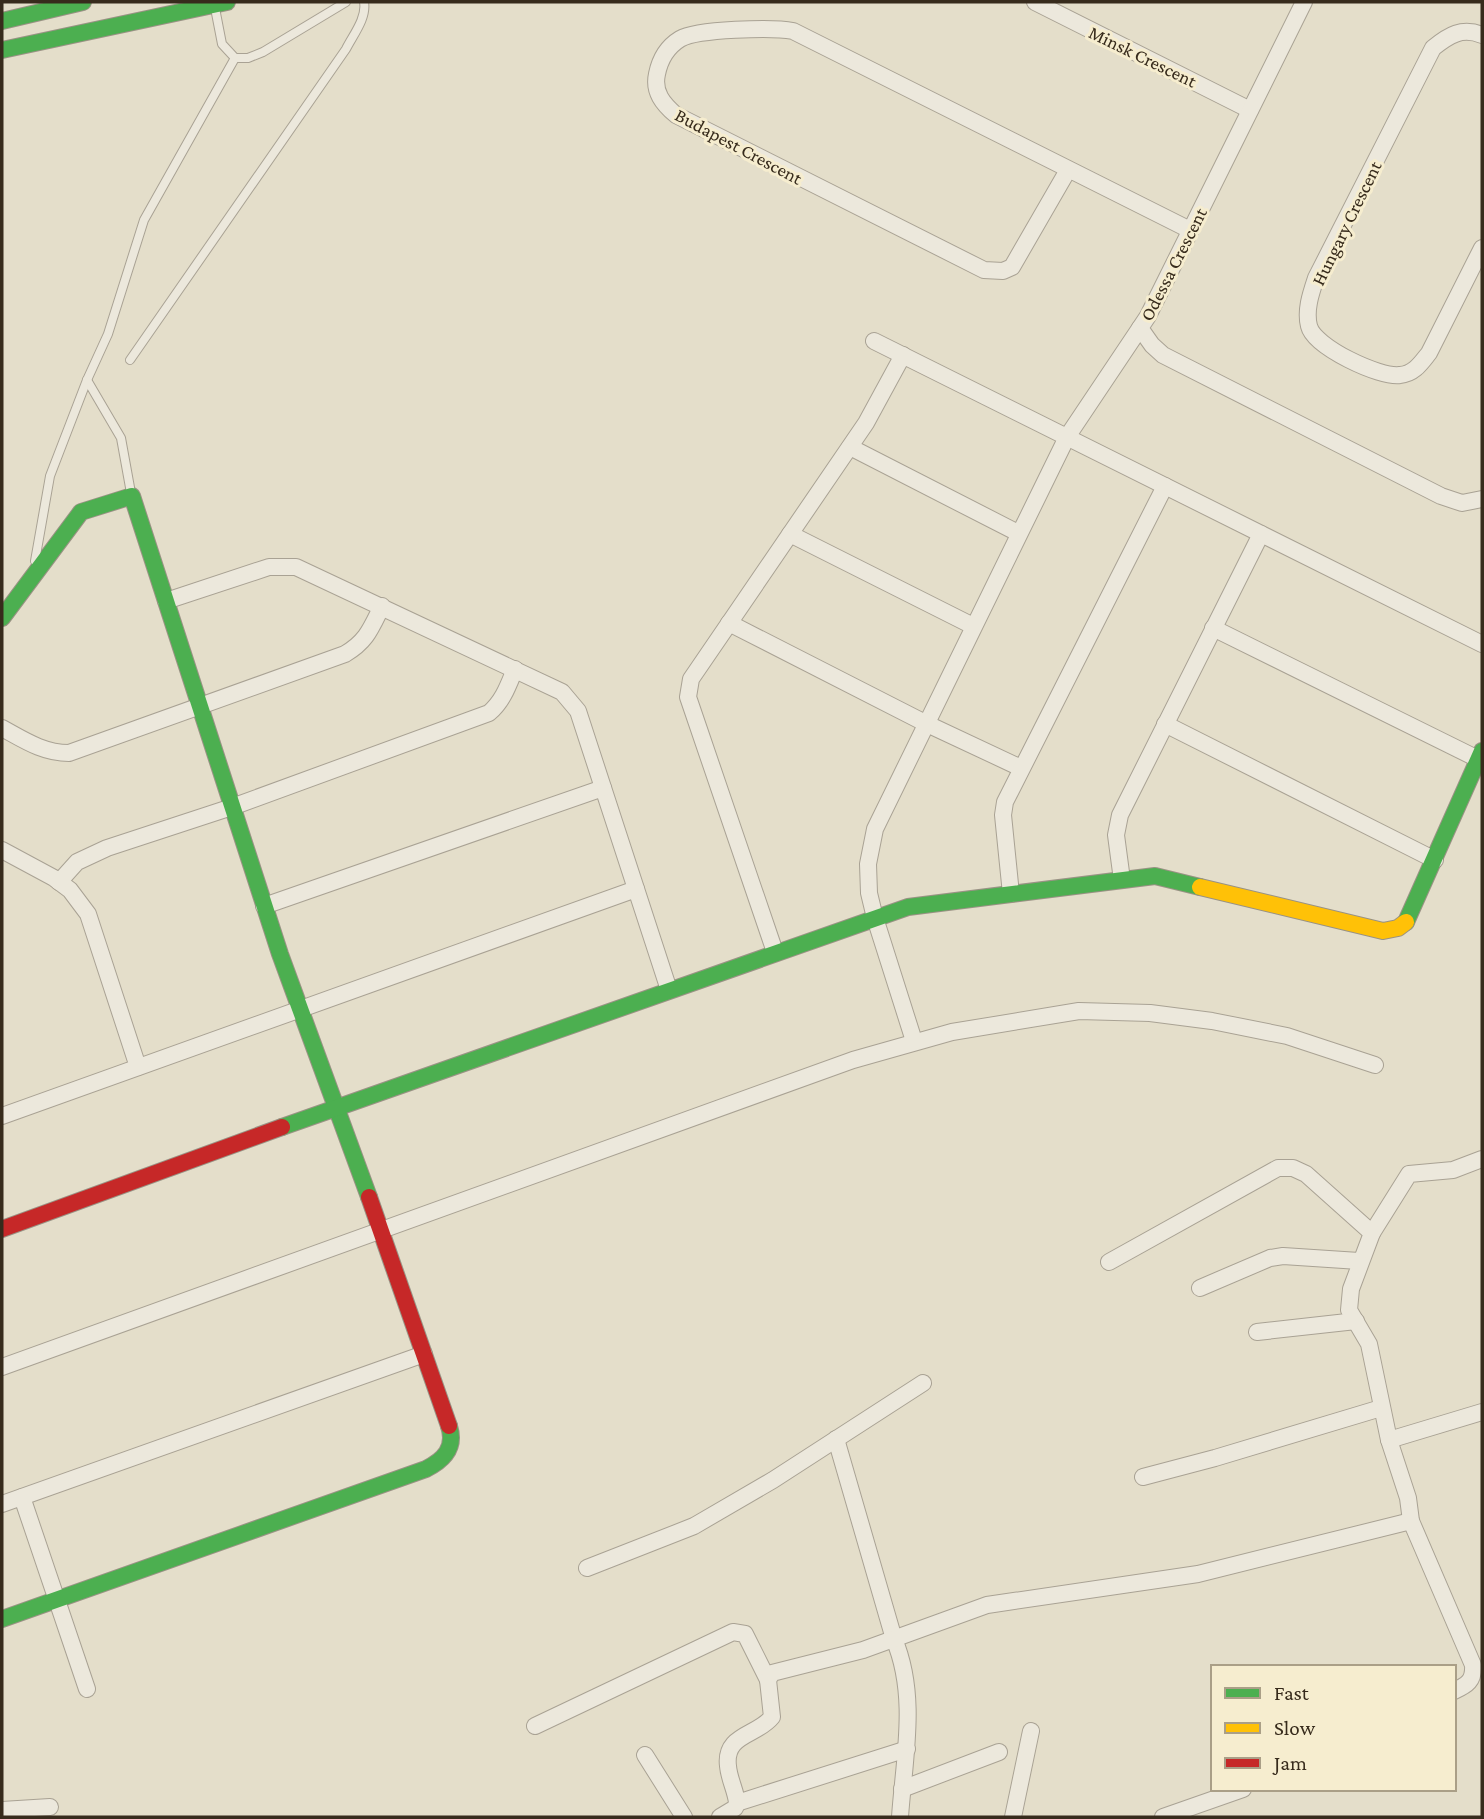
<svg xmlns="http://www.w3.org/2000/svg" width="1484" height="1819" font-family="'Crimson Pro',serif">
  <style>
    .lines { fill: none; stroke-linecap: round; stroke-linejoin: round }
    .lane-casing { stroke: #a9a294; stroke-width: 10 }
    .street-casing { stroke: #a9a294; stroke-width: 18 }
    .fast-casing { stroke: #999284; stroke-width: 18 }
    .slow-casing { stroke: #999284; stroke-width: 18 }
    .jam-casing { stroke: #999284; stroke-width: 18 }
    .lane { stroke: #ece8dc; stroke-width: 8 }
    .street { stroke: #ece8dc; stroke-width: 16 }
    .fast { stroke: #4caf50; stroke-width: 16 }
    .slow { stroke: #ffc107; stroke-width: 16 }
    .jam { stroke: #c62828; stroke-width: 16 }
    .labels { text-anchor: middle; stroke-width: 6; stroke-linejoin: round; paint-order: stroke }
    .street-label { font-size: 19px; fill: #372b1c; stroke: #f6edcf }
  </style>
  <rect width="100%" height="100%" fill="#e4deca"/>
  <g class="lines">
    <g class="lane-casing">
      <g id="lane">
        <polyline points="215,8 222,44 235,58 248,58 263,52 346,2"/>
        <path d="M130,360l216,-311c7,-14 21,-31 18,-47"/>
        <polyline points="87,380 121,438 131,493"/>
        <polyline points="35,561 50,476 87,380 108,334 144,220 235,58"/>
      </g>
    </g>
    <g class="street-casing">
      <g id="street">
        <polyline points="1035,2 1250,110"/>
        <polyline points="1304,2 1148,316 1140,328 1152,345 1163,355 1441,496 1462,503 1482,499"/>
        <path d="M1482,35c-20,-8 -33,0 -49,13l-117,230c-5,15 -11,32 -7,48 5,21 71,52 91,49 14,-1 21,-12 29,-22l53,-105"/>
        <path d="M1068,170l-56,97 -9,4 -19,-1 -308,-155c-13,-11 -23,-23 -19,-41 3,-15 10,-27 23,-35 17,-10 93,-12 113,-8l397,199"/>
        <polyline points="874,341 1482,644"/>
        <polyline points="850,447 1018,533"/>
        <polyline points="790,534 973,626"/>
        <polyline points="166,601 269,567 296,567 562,692 578,711 669,990"/>
        <polyline points="729,623 925,723 1021,768"/>
        <polyline points="1213,628 1478,759"/>
        <polyline points="1165,724 1435,860"/>
        <path d="M2,728c22,12 41,25 67,25l276,-99c22,-13 26,-26 37,-48"/>
        <polyline points="2,850 54,878 70,890 88,914 138,1067"/>
        <polyline points="1122,880 1116,835 1120,815 1261,534"/>
        <path d="M59,882l18,-20 30,-14 125,-41 257,-94c14,-12 19,-27 26,-44"/>
        <polyline points="1011,894 1003,815 1005,802 1165,486"/>
        <polyline points="264,906 603,788"/>
        <polyline points="775,952 688,697 691,679 866,423 903,355"/>
        <polyline points="914,1041 875,918 869,893 868,864 875,829 1067,437 1140,328"/>
        <polyline points="2,1116 636,889"/>
        <polyline points="1372,1233 1409,1174 1453,1170 1482,1159"/>
        <path d="M1109,1262l169,-94h15l13,6 66,59 -21,56 -2,21 20,34 20,96 19,58 3,23 62,144c1,16 -6,20 -19,26"/>
        <polyline points="1200,1288 1270,1258 1283,1256 1359,1261"/>
        <polyline points="1257,1332 1356,1321"/>
        <polyline points="2,1367 853,1060 952,1032 1079,1011 1150,1013 1212,1021 1287,1036 1375,1065"/>
        <path d="M836,1439l58,200c24,57 10,119 6,178"/>
        <polyline points="1389,1440 1482,1412"/>
        <polyline points="1143,1477 1215,1458 1381,1408"/>
        <polyline points="22,1497 87,1689"/>
        <polyline points="2,1504 424,1354"/>
        <polyline points="587,1568 694,1526 773,1480 923,1383"/>
        <polyline points="535,1726 733,1632 745,1634 768,1680"/>
        <polyline points="645,1755 684,1817"/>
        <polyline points="902,1789 999,1752"/>
        <polyline points="737,1803 907,1749"/>
        <polyline points="2,1810 50,1807"/>
        <path d="M720,1817l15,-9 2,-5c-1,-12 -8,-24 -9,-37 -4,-32 29,-30 44,-49l-4,-37 4,-7 91,-23 124,-45 211,-31 213,-53"/>
        <polyline points="1013,1817 1031,1731"/>
        <polyline points="1163,1817 1243,1789"/>
      </g>
    </g>
    <g class="fast-casing">
      <g id="fast">
        <polyline points="2,21 83,2"/>
        <polyline points="2,50 227,2"/>
        <polyline points="2,618 81,512 132,496 280,954 369,1197"/>
        <polyline points="1406,922 1482,751"/>
        <polyline points="282,1127 908,907 1155,876 1200,887"/>
        <path d="M2,1619l424,-150c18,-9 30,-21 23,-43"/>
      </g>
    </g>
    <g class="slow-casing">
      <polyline id="slow" points="1200,887 1383,931 1398,928 1406,922"/>
    </g>
    <g class="jam-casing">
      <g id="jam">
        <polyline points="369,1197 449,1426"/>
        <polyline points="2,1229 282,1127"/>
      </g>
    </g>
    <use href="#lane" class="lane"/>
    <use href="#street" class="street"/>
    <use href="#fast" class="fast"/>
    <use href="#slow" class="slow"/>
    <use href="#jam" class="jam"/>
  </g>
  <g class="labels">
    <g class="street-label">
      <text transform="translate(1143 56) rotate(26)" y="7">Minsk Crescent</text>
      <text transform="translate(739 146) rotate(28)" y="7">Budapest Crescent</text>
      <text transform="translate(1346 223) rotate(-64)" y="7">Hungary Crescent</text>
      <text transform="translate(1173 264) rotate(-63)" y="7">Odessa Crescent</text>
    </g>
  </g>
  <rect width="1484" height="1819" fill="none" stroke="#372b1c" stroke-width="7"/>
  <rect x="1211" y="1665" width="245" height="126" fill="#f6edcf" stroke="#aa9f87" stroke-width="2"/>
  <rect x="1225" y="1688" width="35" height="10" fill="#4caf50" stroke="#aa9f87" stroke-width="2"/>
  <text x="1274" y="1700" font-size="21" fill="#372b1c">Fast</text>
  <rect x="1225" y="1723" width="35" height="10" fill="#ffc107" stroke="#aa9f87" stroke-width="2"/>
  <text x="1274" y="1735" font-size="21" fill="#372b1c">Slow</text>
  <rect x="1225" y="1758" width="35" height="10" fill="#c62828" stroke="#aa9f87" stroke-width="2"/>
  <text x="1274" y="1770" font-size="21" fill="#372b1c">Jam</text>
</svg>
